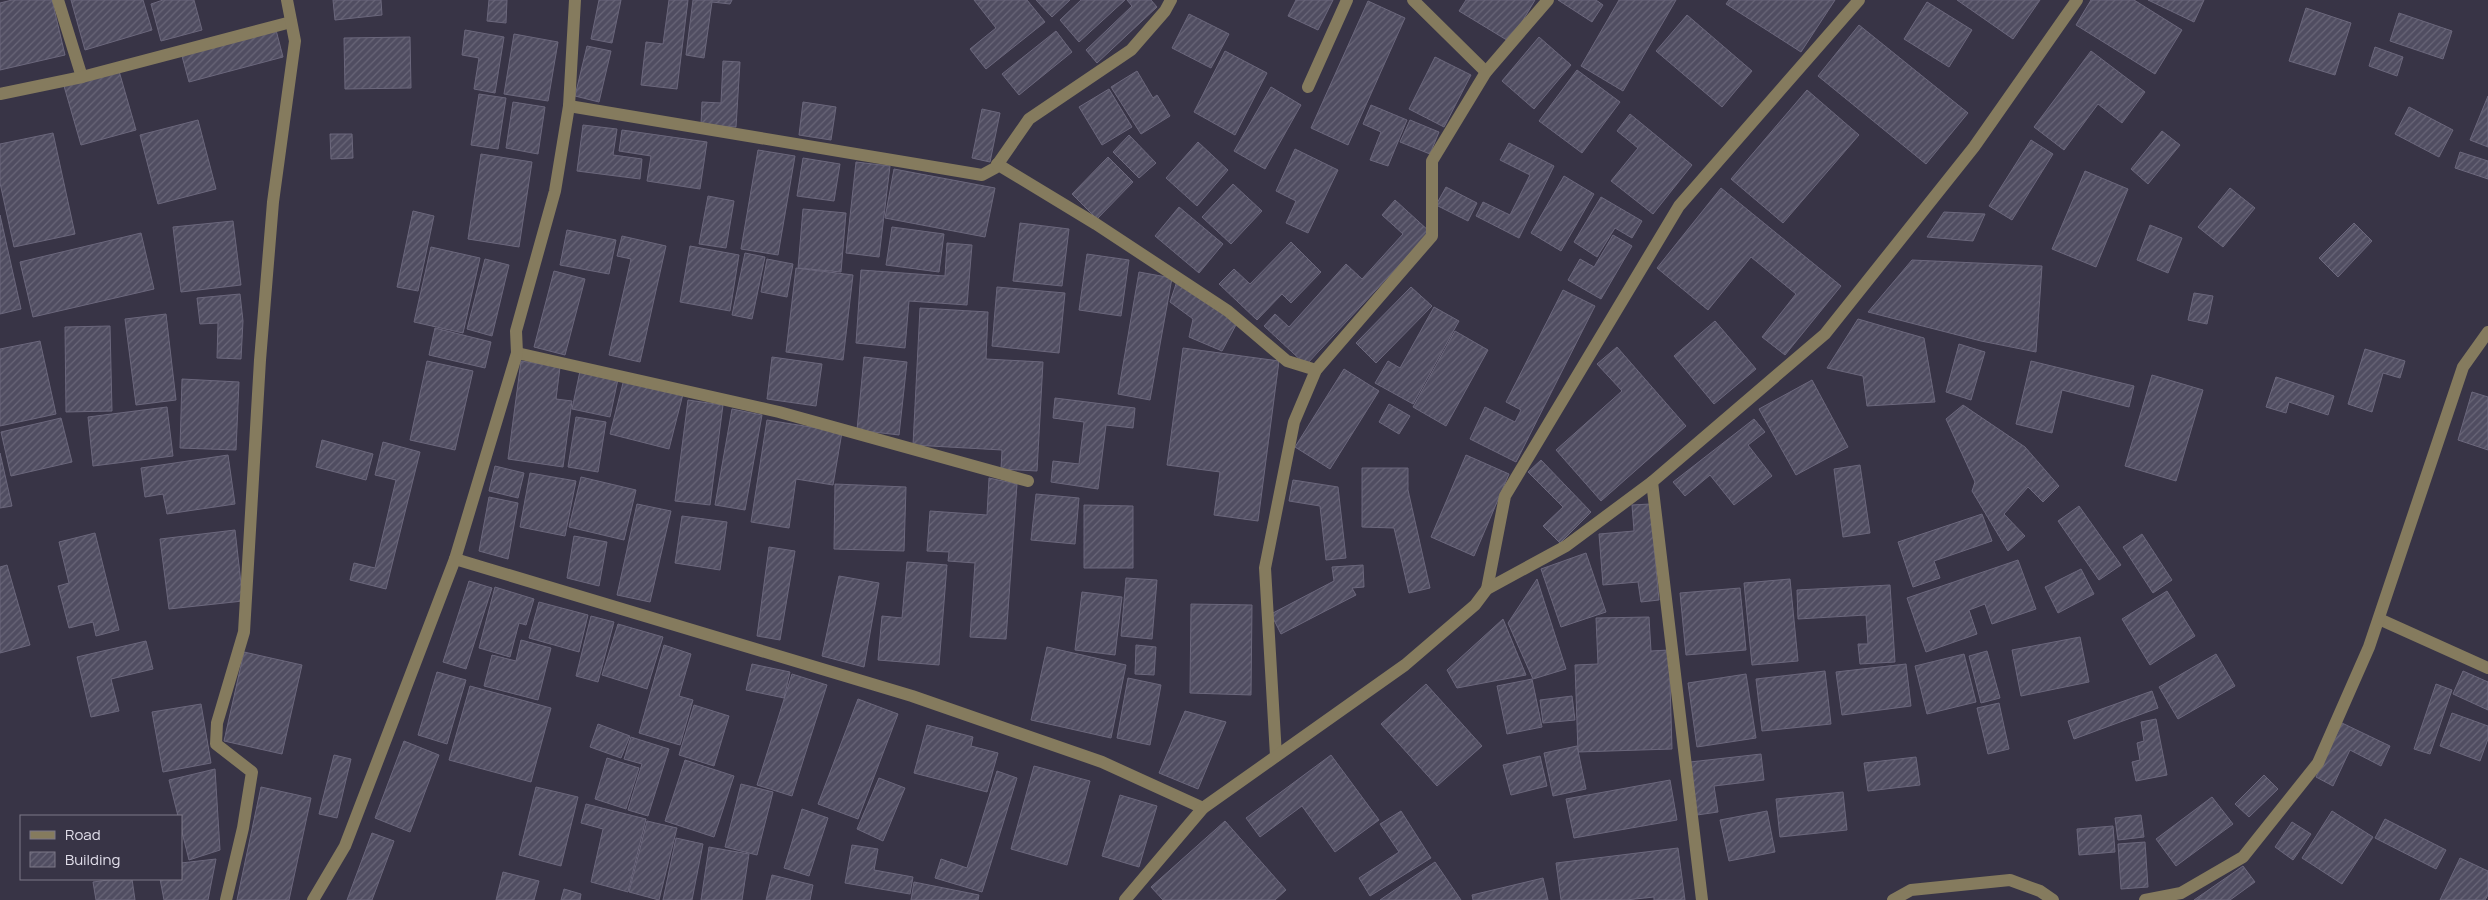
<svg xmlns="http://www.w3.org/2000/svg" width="2488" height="900" font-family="Manrope,sans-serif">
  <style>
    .building { fill: url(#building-hatch); stroke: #6b677c }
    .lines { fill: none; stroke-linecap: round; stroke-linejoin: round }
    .minor { stroke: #857b5e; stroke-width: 12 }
  </style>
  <defs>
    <pattern id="building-hatch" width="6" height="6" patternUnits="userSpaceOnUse" patternTransform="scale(1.25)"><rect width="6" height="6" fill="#504d61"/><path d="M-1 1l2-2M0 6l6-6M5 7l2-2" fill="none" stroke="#696678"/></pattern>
  </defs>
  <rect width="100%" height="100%" fill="#383446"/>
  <g class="building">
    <polygon points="12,0 52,0 65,55 0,70 0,3"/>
    <polygon points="71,0 143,0 152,30 85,50"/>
    <polygon points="163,0 194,0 202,30 161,41 151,4"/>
    <polygon points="333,0 381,0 382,15 335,20"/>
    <polygon points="489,0 507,0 506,23 487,21"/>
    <polygon points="599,0 621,0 612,43 591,39"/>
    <polygon points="669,0 688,0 677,89 641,85 646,42 663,44"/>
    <polygon points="693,0 732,0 730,4 712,2 704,58 686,55"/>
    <polygon points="974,0 1027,0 1045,22 986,69 970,49 996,28"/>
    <polygon points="1036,0 1070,0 1052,17"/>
    <polygon points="1081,0 1125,0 1079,42 1060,20"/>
    <polygon points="1127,0 1151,0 1157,7 1097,63 1086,50 1132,6"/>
    <polygon points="1296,0 1333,0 1318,30 1288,16"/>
    <polygon points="1466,0 1535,0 1510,42 1459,11"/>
    <polygon points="1558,0 1596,0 1603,5 1592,22"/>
    <polygon points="1619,0 1676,0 1623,91 1581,66"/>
    <polygon points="1729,0 1835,0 1801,52 1726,4"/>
    <polygon points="1957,0 2040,0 2013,39"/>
    <polygon points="2091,0 2134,0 2182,30 2155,74 2076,25"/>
    <polygon points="2148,0 2204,0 2194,22"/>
    <polygon points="1368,1 1405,18 1348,145 1311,128"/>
    <polygon points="1927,2 1972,30 1949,67 1904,39"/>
    <polygon points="2306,8 2351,23 2335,75 2289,61"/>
    <polygon points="2399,13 2452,31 2443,59 2390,41"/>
    <polygon points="1189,14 1229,34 1211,68 1172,48"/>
    <polygon points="1687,15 1752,71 1722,107 1656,51"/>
    <polygon points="1859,25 1968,113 1926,164 1818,76"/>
    <polygon points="276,30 283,57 189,82 182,56"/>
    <polygon points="465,30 504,37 495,93 474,89 479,58 462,55"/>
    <polygon points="1056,31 1072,52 1019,95 1002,74"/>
    <polygon points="514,34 558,42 548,101 504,94"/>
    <polygon points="410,37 411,88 345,89 344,38"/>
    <polygon points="1539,37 1571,65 1534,109 1502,81"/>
    <polygon points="587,46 611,51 599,102 575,96"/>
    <polygon points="2375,47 2403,57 2397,76 2369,66"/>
    <polygon points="1225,51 1267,73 1235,135 1194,112"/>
    <polygon points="2091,51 2145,92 2122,123 2098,104 2064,150 2034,127"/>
    <polygon points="1435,57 1471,75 1444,127 1409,109"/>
    <polygon points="723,61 740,62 736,127 701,125 702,102 721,103"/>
    <polygon points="1577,70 1620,102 1582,153 1539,121"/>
    <polygon points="119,71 136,130 81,145 64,86"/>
    <polygon points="1137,71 1153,98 1157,95 1170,116 1141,134 1111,87"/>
    <polygon points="1271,87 1301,105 1265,169 1234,151"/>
    <polygon points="1109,89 1132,127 1102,145 1079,107"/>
    <polygon points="1807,90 1859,135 1783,223 1731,179"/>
    <polygon points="479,94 506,98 498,149 471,145"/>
    <polygon points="2488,96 2488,147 2470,140"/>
    <polygon points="513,102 545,107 538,154 506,148"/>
    <polygon points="803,102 836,107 831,140 799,135"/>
    <polygon points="1371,105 1407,120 1388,166 1370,160 1381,132 1363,124"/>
    <polygon points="2409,107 2453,130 2439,157 2395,134"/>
    <polygon points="982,109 1000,113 990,162 972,158"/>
    <polygon points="1630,114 1692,165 1653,214 1611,181 1638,148 1617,131"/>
    <polygon points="198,120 216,189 158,204 140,135"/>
    <polygon points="1410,120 1439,132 1430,154 1400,142"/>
    <polygon points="583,125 617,129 613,155 642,159 640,179 577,171"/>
    <polygon points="622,130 707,142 700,189 647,181 651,156 619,151"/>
    <polygon points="2162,131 2180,145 2148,184 2131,169"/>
    <polygon points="53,133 75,234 14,247 0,183 0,144"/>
    <polygon points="330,134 352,134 353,158 331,159"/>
    <polygon points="1129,135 1156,163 1139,178 1113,152"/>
    <polygon points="2031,140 2053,154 2012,220 1989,206"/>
    <polygon points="1198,142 1228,170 1197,206 1166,178"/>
    <polygon points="1509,143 1554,166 1519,238 1476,216 1483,202 1510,215 1530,175 1500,160"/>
    <polygon points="1295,149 1338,170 1308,233 1286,223 1296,201 1276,191"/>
    <polygon points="758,150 795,156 778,255 741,249"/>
    <polygon points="2460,152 2488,161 2488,179 2455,168"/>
    <polygon points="481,154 532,162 519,247 468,239"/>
    <polygon points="1108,157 1133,182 1097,219 1072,194"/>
    <polygon points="803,158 840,164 834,201 797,196"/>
    <polygon points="856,162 890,166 879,257 846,253"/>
    <polygon points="894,169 995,188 985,237 885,218"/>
    <polygon points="2085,171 2128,189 2096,267 2052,249"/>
    <polygon points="1564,176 1594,194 1561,251 1531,233"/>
    <polygon points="1233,184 1262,211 1231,244 1202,217"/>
    <polygon points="1446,187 1477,203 1468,221 1436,205"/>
    <polygon points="1721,188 1841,286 1785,355 1762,337 1796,294 1751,257 1708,310 1657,268"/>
    <polygon points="2230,188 2255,208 2223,247 2198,227"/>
    <polygon points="708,196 734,201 726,248 699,244"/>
    <polygon points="1601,197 1642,221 1632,238 1615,228 1597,257 1574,242"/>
    <polygon points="1395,200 1430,232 1306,365 1264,326 1275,314 1289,327 1346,264 1362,279 1403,234 1382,215"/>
    <polygon points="1179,207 1223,244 1199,273 1155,236"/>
    <polygon points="803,209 846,213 841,272 798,268"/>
    <polygon points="413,211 434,216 418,291 397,287"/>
    <polygon points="1944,212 1985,214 1973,241 1927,237"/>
    <polygon points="0,215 21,309 0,314"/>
    <polygon points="233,221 241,285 181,292 173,227"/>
    <polygon points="1020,223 1069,229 1062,286 1013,281"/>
    <polygon points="2354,223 2372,241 2338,277 2319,258"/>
    <polygon points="2150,225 2182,238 2168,273 2137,260"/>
    <polygon points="892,227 944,234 939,272 886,265"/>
    <polygon points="567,230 616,240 609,274 560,265"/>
    <polygon points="141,233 154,289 33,317 20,262"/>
    <polygon points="1613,235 1632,246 1601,299 1568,280 1580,259 1594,267"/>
    <polygon points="622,236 666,246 640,362 609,355 631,259 617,256"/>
    <polygon points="1291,242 1321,272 1291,303 1282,294 1257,320 1219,284 1234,269 1250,284"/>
    <polygon points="947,243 972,245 967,305 909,301 905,348 856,343 861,270 945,276"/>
    <polygon points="690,246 739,255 730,311 680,302"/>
    <polygon points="431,247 480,258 463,333 414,322"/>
    <polygon points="745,253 765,257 752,319 732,315"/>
    <polygon points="1087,254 1129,260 1121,316 1079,310"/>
    <polygon points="485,259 509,265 492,336 467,329"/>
    <polygon points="767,259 793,264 787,297 761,292"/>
    <polygon points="1912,260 2042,266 2036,352 1981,341 1868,312"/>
    <polygon points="796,268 853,275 843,360 786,352"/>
    <polygon points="554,271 585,279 565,355 534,347"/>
    <polygon points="1139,272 1172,278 1150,400 1118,394"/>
    <polygon points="1177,281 1237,323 1222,351 1189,337 1193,319 1170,302"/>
    <polygon points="997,287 1065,293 1059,353 992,346"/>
    <polygon points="1411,287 1432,306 1376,363 1356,343"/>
    <polygon points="1563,290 1595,306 1516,462 1470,439 1485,407 1515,422 1521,410 1506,402"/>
    <polygon points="2194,293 2213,296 2207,324 2188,320"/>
    <polygon points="240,294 243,321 241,359 217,358 218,323 200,324 197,298"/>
    <polygon points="1434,307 1459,321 1413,404 1375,383 1388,361 1400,368"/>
    <polygon points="920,308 988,312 986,359 1043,362 1037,471 1001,469 1002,450 913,445"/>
    <polygon points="166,314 176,400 136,405 125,319"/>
    <polygon points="1858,319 1924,338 1935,402 1867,406 1863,376 1827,368"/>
    <polygon points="1715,321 1756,369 1714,404 1674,356"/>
    <polygon points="110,326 112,411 66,412 65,327"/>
    <polygon points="435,328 491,342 485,368 429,355"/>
    <polygon points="1455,331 1488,350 1446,426 1413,407"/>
    <polygon points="40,341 56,414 0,426 0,349"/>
    <polygon points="1959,344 1985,352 1971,400 1946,392"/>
    <polygon points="1617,347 1686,426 1601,501 1556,450 1622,391 1597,364"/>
    <polygon points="1183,348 1279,361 1258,521 1214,515 1220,472 1167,465"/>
    <polygon points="2365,349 2405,361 2400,378 2383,373 2372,412 2348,404"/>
    <polygon points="772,357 822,364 816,406 767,399"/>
    <polygon points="864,357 907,362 899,435 857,430"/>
    <polygon points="427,361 473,371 455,450 410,440"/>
    <polygon points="521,361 560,367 556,399 572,401 563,467 508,459"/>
    <polygon points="2031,361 2134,386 2129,407 2062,390 2052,433 2016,424"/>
    <polygon points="1344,369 1379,391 1330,469 1295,447"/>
    <polygon points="580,371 618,379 610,417 572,409"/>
    <polygon points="2152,375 2203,390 2176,481 2125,466"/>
    <polygon points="2276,377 2334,396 2328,415 2289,402 2286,413 2266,407"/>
    <polygon points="182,379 239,382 236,450 180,448"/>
    <polygon points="624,379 683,394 669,449 610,434"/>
    <polygon points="1812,380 1848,447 1796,475 1759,409"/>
    <polygon points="2472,392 2488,397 2488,450 2458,440"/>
    <polygon points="1055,398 1135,408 1133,428 1106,425 1098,489 1051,482 1053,461 1079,464 1084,422 1053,418"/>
    <polygon points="688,400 723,405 710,505 675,501"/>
    <polygon points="1389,404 1410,416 1399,434 1379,422"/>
    <polygon points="1963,405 2025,447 2059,486 2043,502 2028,487 2004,514 2025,536 2008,551 1972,491 1975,482 1946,419"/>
    <polygon points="167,407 173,456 93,466 88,417"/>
    <polygon points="732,409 762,415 745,510 715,505"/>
    <polygon points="576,417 606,422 598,472 568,467"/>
    <polygon points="61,418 72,462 11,476 1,432"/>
    <polygon points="1754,419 1765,432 1748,445 1772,476 1734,505 1710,475 1685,496 1673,482"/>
    <polygon points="767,420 842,432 833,485 796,479 789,528 751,522"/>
    <polygon points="322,440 373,454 366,480 316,467"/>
    <polygon points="383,442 420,452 386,589 350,580 354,563 375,568 396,480 375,475"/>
    <polygon points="0,453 12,506 0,508"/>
    <polygon points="228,455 235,504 167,514 163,494 145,497 141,468"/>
    <polygon points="1466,455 1509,474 1474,556 1431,537"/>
    <polygon points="1541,460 1591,512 1560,543 1543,526 1563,507 1528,472"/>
    <polygon points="1860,465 1870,533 1843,537 1834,469"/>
    <polygon points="495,466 524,473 518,498 489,491"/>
    <polygon points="1362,468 1408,468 1408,490 1430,588 1409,593 1394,528 1362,527"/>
    <polygon points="530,473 576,481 565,536 520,527"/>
    <polygon points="581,477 636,490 624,540 569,527"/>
    <polygon points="989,478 1017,484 1006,639 970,637 975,563 948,561 949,552 927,551 930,511 987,515"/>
    <polygon points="1293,480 1338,487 1346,558 1326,560 1320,506 1289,501"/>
    <polygon points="835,484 906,487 904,551 834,549"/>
    <polygon points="1036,494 1079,498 1075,544 1031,540"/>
    <polygon points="489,497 518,503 508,559 479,551"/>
    <polygon points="637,504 671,511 650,602 617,595"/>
    <polygon points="1650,504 1659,600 1641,602 1638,582 1603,585 1599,534 1634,531 1632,505"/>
    <polygon points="1084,505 1133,506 1133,568 1084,568"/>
    <polygon points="2079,506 2121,565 2099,580 2058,521"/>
    <polygon points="1982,514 1992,541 1934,561 1940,578 1913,587 1898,542"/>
    <polygon points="682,516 727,522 720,570 675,563"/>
    <polygon points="235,530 243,601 169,609 160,539"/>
    <polygon points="95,533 119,630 96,636 93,622 69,628 58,586 69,583 59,542"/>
    <polygon points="2142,534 2172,580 2153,593 2123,547"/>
    <polygon points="574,536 607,542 599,586 567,578"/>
    <polygon points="769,547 795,551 780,640 757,636"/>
    <polygon points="1586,553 1606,612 1561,627 1541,569"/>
    <polygon points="2018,560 2036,609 1992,624 1985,604 1969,610 1977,634 1926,652 1907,598"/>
    <polygon points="907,562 947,565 939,665 878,660 882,616 902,618"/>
    <polygon points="7,565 30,645 0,653 0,567"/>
    <polygon points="1363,565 1364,587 1352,588 1356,595 1281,634 1271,614 1334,581 1332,567"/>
    <polygon points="2081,569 2094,594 2058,613 2045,587"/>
    <polygon points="839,576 879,583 864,667 822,656"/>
    <polygon points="1126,578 1157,580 1152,639 1121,636"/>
    <polygon points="1537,579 1566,669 1533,679 1508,623"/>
    <polygon points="1790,579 1798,661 1752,665 1744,583"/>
    <polygon points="469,581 492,588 466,669 443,662"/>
    <polygon points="1890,585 1895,662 1860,664 1858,644 1868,644 1866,615 1798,619 1797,590"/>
    <polygon points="495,587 534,599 526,625 519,623 510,657 479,648"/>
    <polygon points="1740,588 1746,650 1686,655 1680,593"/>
    <polygon points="2167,591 2195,636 2150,665 2122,619"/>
    <polygon points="1082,592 1122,597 1115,655 1075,650"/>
    <polygon points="539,602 588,615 579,652 529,638"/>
    <polygon points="1191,604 1252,605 1251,695 1190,693"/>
    <polygon points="591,616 614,622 598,682 576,676"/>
    <polygon points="1649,617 1651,651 1669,650 1672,749 1578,752 1575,665 1598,664 1596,618"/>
    <polygon points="1503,619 1526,675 1457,688 1447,670"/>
    <polygon points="618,624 663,637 647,689 602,675"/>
    <polygon points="2080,637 2089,682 2021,696 2012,650"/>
    <polygon points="521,640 551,648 538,700 484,686 492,655 516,661"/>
    <polygon points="146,641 153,669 111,679 119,711 91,717 77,657"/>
    <polygon points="664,645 691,654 679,696 693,700 680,745 639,733"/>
    <polygon points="1136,645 1156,647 1154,675 1135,674"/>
    <polygon points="1047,647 1126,665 1111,738 1031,720"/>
    <polygon points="1987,651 2000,698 1981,703 1969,656"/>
    <polygon points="244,652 302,665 282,754 224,741"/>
    <polygon points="1964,654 1976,702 1927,714 1915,666"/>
    <polygon points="2216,654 2235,686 2178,719 2159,687"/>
    <polygon points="752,664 790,672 784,698 746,690"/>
    <polygon points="1906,664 1911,706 1842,715 1836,672"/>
    <polygon points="1825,671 1831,724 1762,731 1756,679"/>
    <polygon points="2463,671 2488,682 2488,710 2453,694"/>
    <polygon points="437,672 466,680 447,744 418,735"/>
    <polygon points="792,674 827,685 792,796 757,785"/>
    <polygon points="1746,674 1756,738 1697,747 1688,683"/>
    <polygon points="1128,678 1161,685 1150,745 1117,738"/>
    <polygon points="1532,679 1542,727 1507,734 1497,686"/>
    <polygon points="1426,684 1482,746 1437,786 1381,724"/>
    <polygon points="2436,684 2452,690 2430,754 2414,749"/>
    <polygon points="470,686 551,708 531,782 449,760"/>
    <polygon points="2152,691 2158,708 2074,739 2068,721"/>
    <polygon points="1572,696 1575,720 1543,723 1540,700"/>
    <polygon points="858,699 898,714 858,819 818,804"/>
    <polygon points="1999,703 2009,749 1988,754 1977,708"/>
    <polygon points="201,704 211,763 163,772 152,712"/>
    <polygon points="694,705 729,716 714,766 679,755"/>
    <polygon points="1185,711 1226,722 1198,789 1159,773"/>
    <polygon points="2452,713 2488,726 2488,739 2480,761 2440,746"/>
    <polygon points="2156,719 2167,775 2136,781 2132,762 2140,760 2137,743 2144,741 2141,722"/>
    <polygon points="2342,723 2390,746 2381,766 2350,750 2333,786 2316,777"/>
    <polygon points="598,724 630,736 621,758 590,747"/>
    <polygon points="927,725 973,737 971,746 998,753 987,792 914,773"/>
    <polygon points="631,737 669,749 648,816 628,810 642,764 624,759"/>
    <polygon points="404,741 439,755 410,832 375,818"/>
    <polygon points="1577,746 1586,789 1553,796 1544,753"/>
    <polygon points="1761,754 1764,780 1714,786 1718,812 1697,815 1690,762"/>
    <polygon points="334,755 351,759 337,818 319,814"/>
    <polygon points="1331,755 1379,820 1335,852 1302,806 1260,837 1246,818"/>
    <polygon points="1540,756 1547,786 1511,795 1503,765"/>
    <polygon points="1916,757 1920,785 1868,791 1864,763"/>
    <polygon points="607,758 639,768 626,809 595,799"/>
    <polygon points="685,760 734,776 714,837 665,821"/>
    <polygon points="1034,766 1090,781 1067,865 1011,849"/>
    <polygon points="215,769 220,850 189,860 181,828 181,816 178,816 169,780"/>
    <polygon points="997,771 1017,778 982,892 935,878 941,859 967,868"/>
    <polygon points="2264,775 2278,789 2249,817 2235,804"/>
    <polygon points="879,778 905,788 883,841 857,829"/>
    <polygon points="1670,780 1677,820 1574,838 1566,799"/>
    <polygon points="741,784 773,792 757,855 725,847"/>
    <polygon points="261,787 311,798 289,900 237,900"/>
    <polygon points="536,787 578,797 561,866 519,855"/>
    <polygon points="1843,792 1847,830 1780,837 1776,799"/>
    <polygon points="1120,795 1157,806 1139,867 1102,856"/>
    <polygon points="2212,797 2233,824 2176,866 2156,839"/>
    <polygon points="586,804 646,819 628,892 591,882 603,829 581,823"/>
    <polygon points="802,809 828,818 809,876 784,868"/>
    <polygon points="1401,811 1431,858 1370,896 1359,878 1399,852 1380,824"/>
    <polygon points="1767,811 1775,852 1729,861 1720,820"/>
    <polygon points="2332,811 2373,837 2342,884 2302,858"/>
    <polygon points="2141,815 2144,837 2118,840 2115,818"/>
    <polygon points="2385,819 2446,850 2436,869 2375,838"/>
    <polygon points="647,821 677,828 659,900 629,892"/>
    <polygon points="1225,821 1286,890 1275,900 1163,900 1151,887"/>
    <polygon points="2292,822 2311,834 2293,860 2275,847"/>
    <polygon points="2113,826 2115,852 2079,855 2077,829"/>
    <polygon points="372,833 394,841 372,900 347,900"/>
    <polygon points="676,838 703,844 692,900 663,900"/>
    <polygon points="2145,842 2148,887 2121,889 2118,844"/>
    <polygon points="852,845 878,849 874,870 913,877 910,894 845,883"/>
    <polygon points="709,847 749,854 742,900 701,900"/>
    <polygon points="1678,848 1685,900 1654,900 1654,897 1626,900 1561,900 1556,863"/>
    <polygon points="2460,858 2488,871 2488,895 2485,900 2440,900"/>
    <polygon points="216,859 208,900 164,900 160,879 181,879 181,863"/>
    <polygon points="1435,862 1461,900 1380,900"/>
    <polygon points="2243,866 2255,882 2230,900 2194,900"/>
    <polygon points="503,872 539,881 534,900 496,900"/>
    <polygon points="772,875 813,885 810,900 766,900"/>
    <polygon points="1543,878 1548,900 1473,900 1472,895"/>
    <polygon points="115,879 132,879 135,900 96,900 93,882"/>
    <polygon points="914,882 979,895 978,900 911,900"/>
    <polygon points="564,889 581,894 580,900 561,900"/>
  </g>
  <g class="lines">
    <g class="minor">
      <polyline points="58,0 82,77"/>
      <polyline points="1413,0 1486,72"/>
      <polyline points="1308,87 1347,0"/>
      <polyline points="0,94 82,77 291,22"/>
      <polyline points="569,106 982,175 995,168 1029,119 1131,50 1165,11 1171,0"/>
      <polyline points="997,164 1096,224 1228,311 1287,361 1316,370"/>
      <polyline points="517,353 779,412 1028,481"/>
      <polyline points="1652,482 1702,900"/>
      <polyline points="455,559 912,696 1102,762 1203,808"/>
      <polyline points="1487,589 1505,496 1679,206 1859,0"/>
      <polyline points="2379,619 2488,668"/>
      <polyline points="1276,756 1265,568 1294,422 1316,370 1432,236 1432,161 1486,72 1548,0"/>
      <polyline points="226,900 243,828 252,772 216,744 217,723 244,632 260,360 273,202 295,41 287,0"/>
      <polyline points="313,900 345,846 455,559 517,353 516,331 555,191 569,106 575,0"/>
      <polyline points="1125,900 1203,808 1405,665 1475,605 1487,589 1566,546 1652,482 1825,334 1974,147 2077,0"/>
      <polyline points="1893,900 1911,890 2010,880 2040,891 2053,900"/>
      <polyline points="2145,900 2181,893 2243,857 2318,763 2369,647 2463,367 2488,332"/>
    </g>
  </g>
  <rect x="20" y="815" width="162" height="65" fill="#383446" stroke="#7c7888"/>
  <rect x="30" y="831" width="25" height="8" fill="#857b5e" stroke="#7c7888"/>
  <text x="65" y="840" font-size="15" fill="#e1deea">Road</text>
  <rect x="30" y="852" width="25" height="15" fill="url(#building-hatch)" stroke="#7c7888"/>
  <text x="65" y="865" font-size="15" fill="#e1deea">Building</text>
</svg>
